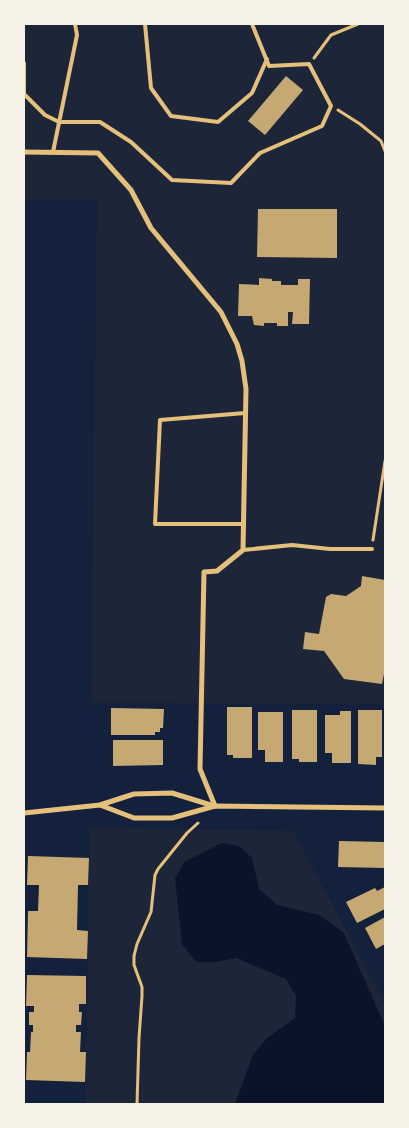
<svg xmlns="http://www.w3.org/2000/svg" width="409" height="1128" font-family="'Roboto Condensed',sans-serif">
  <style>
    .green { fill: #1d2539 }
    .water { fill: #0b132b }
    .building { fill: #c6a872 }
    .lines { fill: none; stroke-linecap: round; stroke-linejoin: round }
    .path { stroke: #e5c07b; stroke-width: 3 }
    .service { stroke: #e5c07b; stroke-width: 4 }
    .minor { stroke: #e5c07b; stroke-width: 5 }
  </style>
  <rect width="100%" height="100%" fill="#14213d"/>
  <g class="green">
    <polygon points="24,24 385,24 385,704 91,703 97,200 24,200"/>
    <polygon points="89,827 293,831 385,1003 385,1104 86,1104"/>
  </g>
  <polygon class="water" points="222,843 239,846 252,858 259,889 277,905 319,915 344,933 385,1026 385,1104 235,1104 253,1055 266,1039 295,1018 296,996 286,979 236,958 215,962 196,962 182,944 175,879 184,862"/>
  <g class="building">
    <polygon points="286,76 303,90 265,135 248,121"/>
    <polygon points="258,209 337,209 337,258 257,257"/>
    <polygon points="259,278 272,279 272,281 281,281 281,285 298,285 298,279 310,279 309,324 292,324 293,312 288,312 288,326 277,326 277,323 264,323 264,326 254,325 252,316 238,316 239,284 259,285"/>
    <polygon points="362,576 385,580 385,669 382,684 344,679 324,651 303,649 305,632 319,634 326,597 331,594 346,596 361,586"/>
    <polygon points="227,707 252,707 252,758 233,758 233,755 227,755"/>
    <polygon points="111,708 164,709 163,728 160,728 160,732 155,732 155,735 111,735"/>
    <polygon points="292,710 317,710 317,762 299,762 299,759 292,759"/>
    <polygon points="358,710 382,710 382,757 376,757 376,765 358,764"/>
    <polygon points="340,711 351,711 351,763 332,763 332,753 325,753 325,715 340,715"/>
    <polygon points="258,712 283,712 283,762 265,762 265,750 258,750"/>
    <polygon points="113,740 163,740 163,765 113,766"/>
    <polygon points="339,841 385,842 385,868 338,867"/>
    <polygon points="28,856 89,858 88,885 78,885 77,930 88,931 87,959 27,957 28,911 38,911 39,885 27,885"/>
    <polygon points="385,887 385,909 357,923 346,902 375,888 377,891"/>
    <polygon points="385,917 385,944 376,949 365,928"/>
    <polygon points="27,975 86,976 86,1004 79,1004 79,1012 82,1012 81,1025 76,1025 76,1032 81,1032 80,1052 86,1052 85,1082 26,1080 27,1052 30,1052 31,1032 33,1032 33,1025 29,1025 29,1012 34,1012 34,1006 26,1006"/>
  </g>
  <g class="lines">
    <g class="path">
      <polyline points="314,58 331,35 358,24"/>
      <polyline points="338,110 360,124 381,141 385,151"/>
      <polyline points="373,540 385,461"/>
      <polyline points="137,1104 139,1038 142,996 142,987 134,965 134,956 137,944 151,912 155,875 158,869 187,833 198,823"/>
    </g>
    <g class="service">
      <polyline points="145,24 151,88 171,116 218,122 252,93 267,59"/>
      <polyline points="24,63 24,94"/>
      <polyline points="24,94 45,115 59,122 100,122 131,142 172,180 231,183 260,153 322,126 331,106 309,64 269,66 252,24"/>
      <polyline points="53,152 77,35 75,24"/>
      <polyline points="244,524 155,524 160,420 245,413"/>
      <polyline points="243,550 292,545 330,549 372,549"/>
    </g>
    <g class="minor">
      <polyline points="24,152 98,153 131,190 151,228 221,312 237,344 242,361 246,389 243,550 217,571 204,572 200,769 215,806"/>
      <polyline points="100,805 134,818 172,818 215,806 385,808"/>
      <polyline points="24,813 100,805 134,794 172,793 214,806"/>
    </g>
  </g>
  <rect width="409" height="1128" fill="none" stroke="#f6f1e7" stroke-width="50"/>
</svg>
